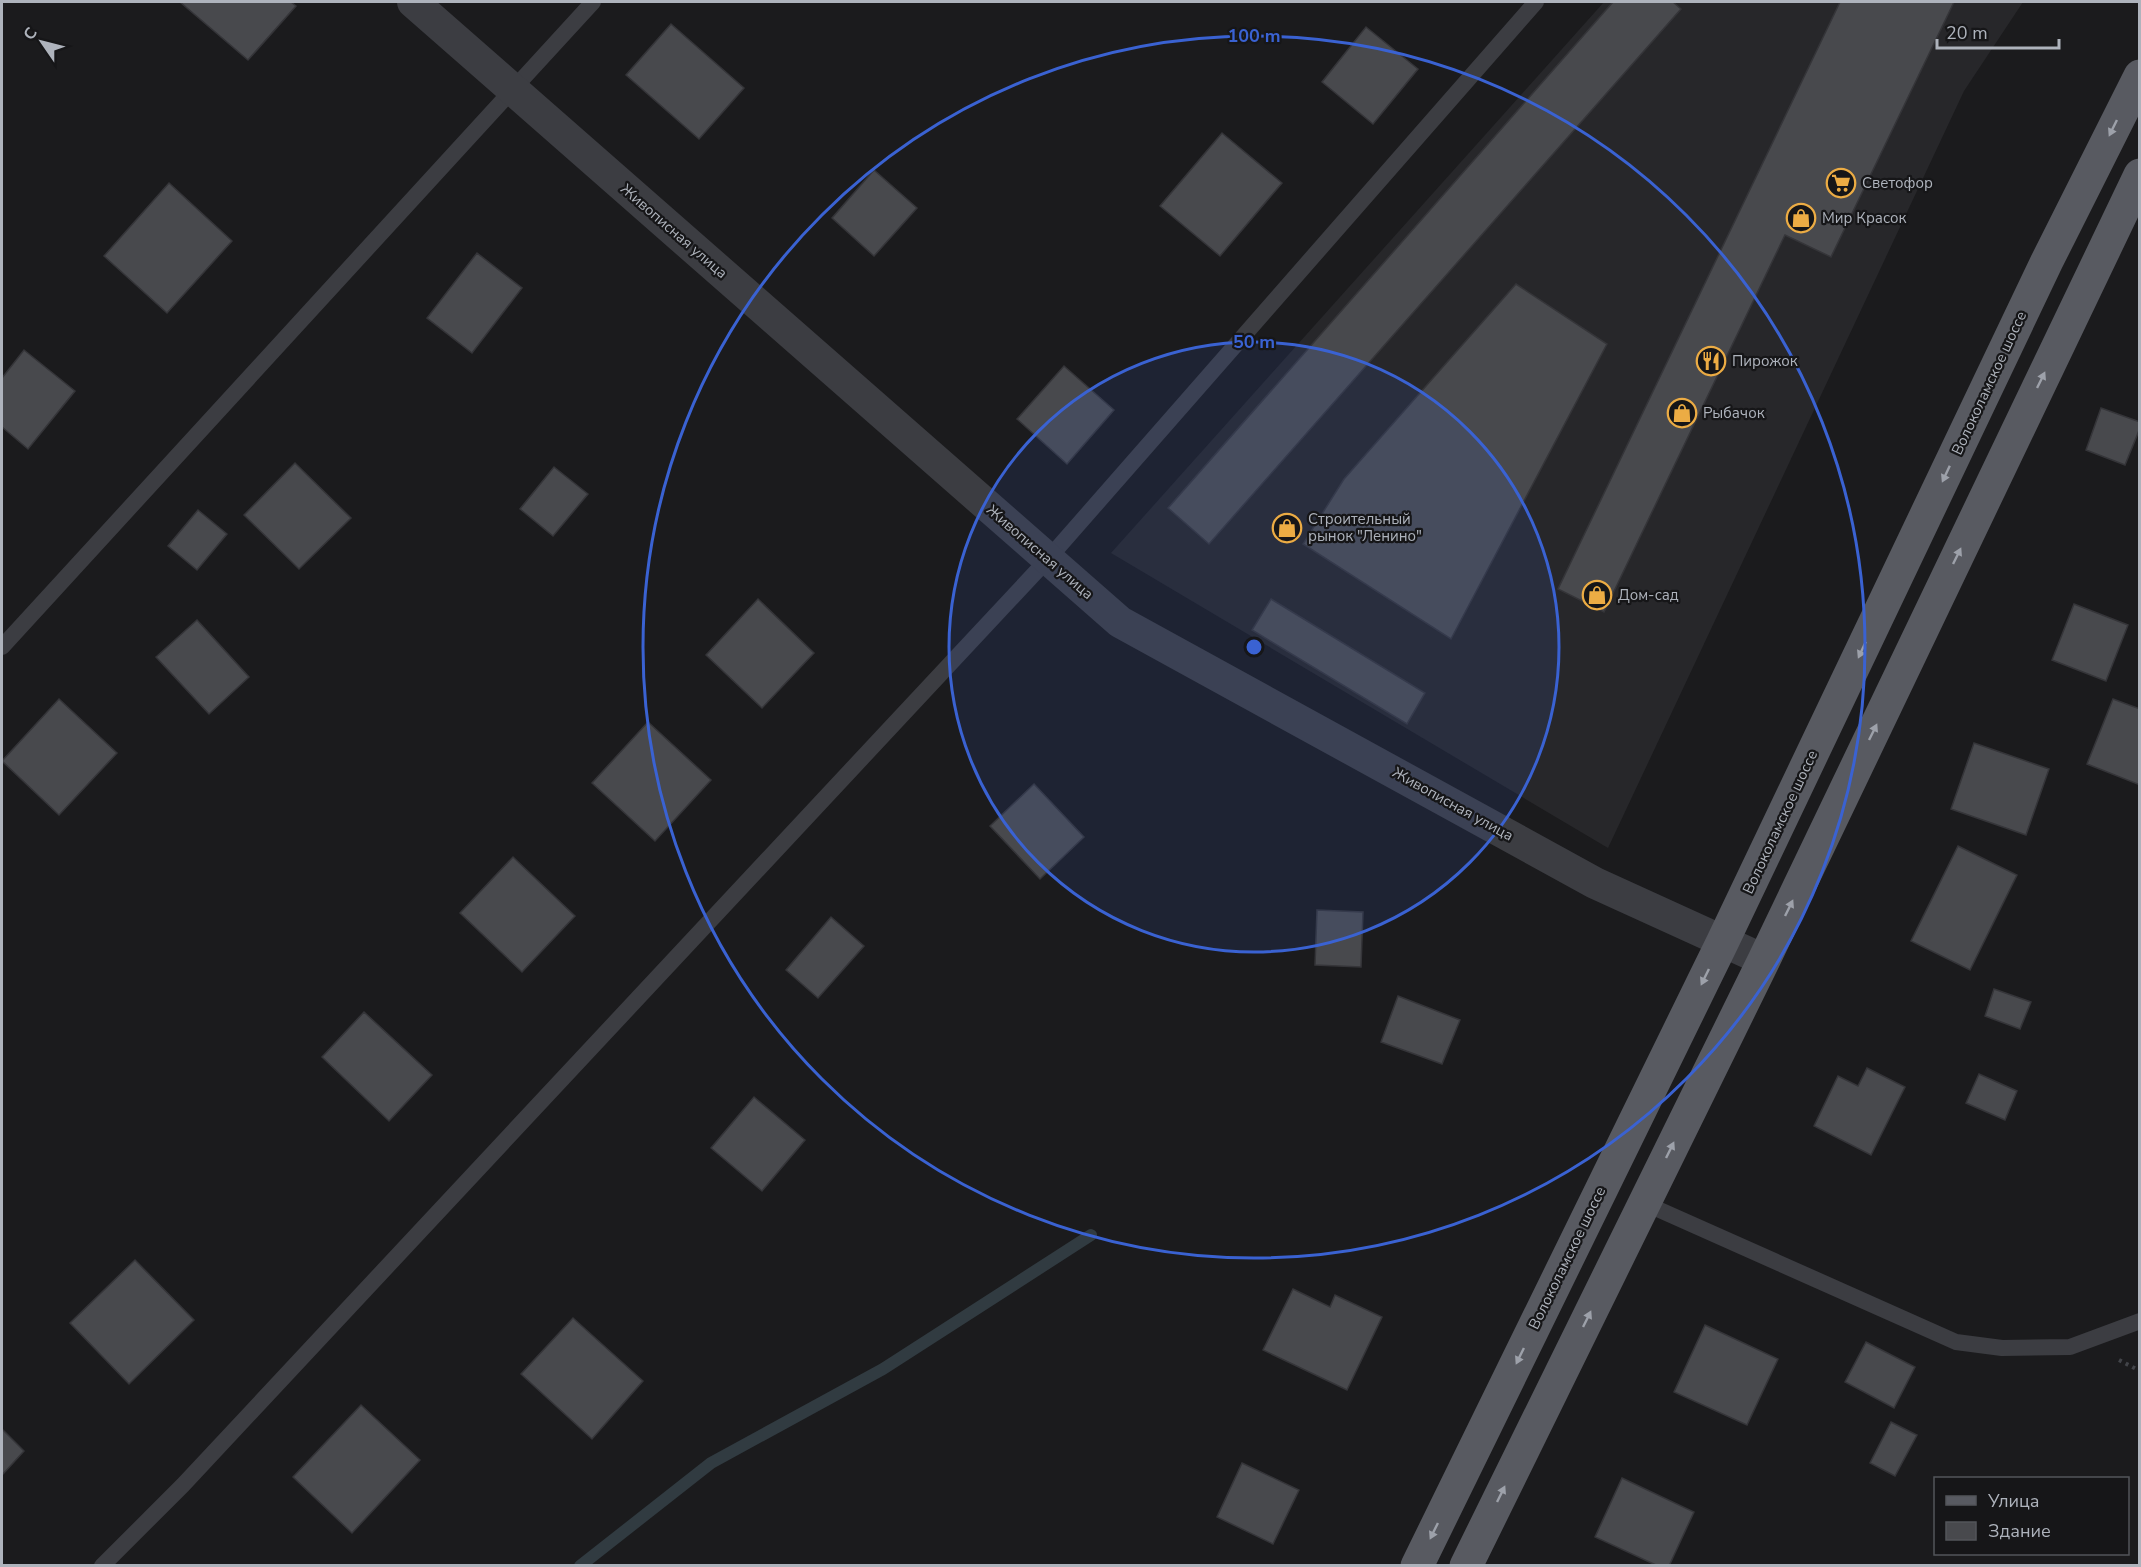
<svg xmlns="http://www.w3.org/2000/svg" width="2141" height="1567" font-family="'Nunito Sans',sans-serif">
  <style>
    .built { fill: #27272a }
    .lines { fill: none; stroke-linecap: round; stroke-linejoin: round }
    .stream { stroke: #313b41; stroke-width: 12 }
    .building { fill: #48494d; stroke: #353539; stroke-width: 1.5 }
    .path { stroke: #424449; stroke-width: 4; stroke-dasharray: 3 4.5; stroke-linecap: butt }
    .service { stroke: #3c3d42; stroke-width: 16 }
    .minor { stroke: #3c3d42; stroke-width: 32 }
    .primary { stroke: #585a61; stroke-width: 33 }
    .oneway { fill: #9da1aa }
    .ring { fill: none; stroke: #3a62d2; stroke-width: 3 }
    .labels { text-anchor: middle; stroke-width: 4.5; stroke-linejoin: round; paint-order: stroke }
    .poi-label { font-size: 15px; fill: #aeb3bc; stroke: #161618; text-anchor: start }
    .street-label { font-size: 15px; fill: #aeb3bc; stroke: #161618 }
    .centre { fill: #3a62d2; stroke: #161618; stroke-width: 3 }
    .ring-label { font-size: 18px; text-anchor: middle; font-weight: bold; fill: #3a62d2; stroke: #161618; stroke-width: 4.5; stroke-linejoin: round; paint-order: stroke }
  </style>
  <rect width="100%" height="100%" fill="#1b1b1d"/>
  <polygon class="built" points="1604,2 2023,2 1964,91 1608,848 1111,553"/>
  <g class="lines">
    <polyline class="stream" points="580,1566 711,1463 883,1369 1091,1235"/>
  </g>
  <g class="building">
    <polygon points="180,2 291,2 296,6 248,60"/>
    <polygon points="1613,2 1673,2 1681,9 1209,544 1168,508"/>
    <polygon points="1840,2 1954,2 1831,257 1785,235 1604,612 1558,589"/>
    <polygon points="671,24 744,88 699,139 626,75"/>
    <polygon points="1366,27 1418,69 1373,124 1322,82"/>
    <polygon points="1222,133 1282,183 1220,256 1160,206"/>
    <polygon points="874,170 917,208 874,256 832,218"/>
    <polygon points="169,183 232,241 167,313 104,256"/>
    <polygon points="477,253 522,288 472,353 427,318"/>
    <polygon points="1516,284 1607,344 1451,639 1303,544 1344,479"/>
    <polygon points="24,350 75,391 28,449 2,427 2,378"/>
    <polygon points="1064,366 1114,410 1067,464 1017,419"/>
    <polygon points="2101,408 2140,422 2140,428 2125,465 2086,450"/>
    <polygon points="295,463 351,518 299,569 244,515"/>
    <polygon points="554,467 588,494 553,536 520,509"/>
    <polygon points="198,510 227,534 197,570 168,546"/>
    <polygon points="758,599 814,653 762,708 706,655"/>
    <polygon points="1271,599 1425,693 1407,724 1252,630"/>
    <polygon points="2074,604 2128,625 2106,681 2052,660"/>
    <polygon points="197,620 249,677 209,714 156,657"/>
    <polygon points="59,699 117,753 59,815 2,761"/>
    <polygon points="2113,699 2140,709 2140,785 2087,764"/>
    <polygon points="648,722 711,780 655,841 592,783"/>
    <polygon points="1974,743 2049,769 2026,835 1951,809"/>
    <polygon points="1034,784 1084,837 1040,879 990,826"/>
    <polygon points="1958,846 2017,875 1970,970 1911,941"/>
    <polygon points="513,857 575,916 522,972 460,913"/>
    <polygon points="1317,910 1363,912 1361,967 1315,965"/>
    <polygon points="831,917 864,946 818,998 786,970"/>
    <polygon points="1994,989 2031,1002 2020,1029 1985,1016"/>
    <polygon points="1398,996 1460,1020 1442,1064 1381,1042"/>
    <polygon points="364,1012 432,1075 389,1121 322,1057"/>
    <polygon points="1867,1068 1905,1087 1871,1155 1814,1126 1838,1076 1858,1086"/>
    <polygon points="1979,1074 2017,1091 2005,1120 1966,1103"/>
    <polygon points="754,1097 805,1140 762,1191 711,1148"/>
    <polygon points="135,1260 194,1320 129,1384 70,1323"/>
    <polygon points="1293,1289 1330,1307 1335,1295 1382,1317 1347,1390 1263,1350"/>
    <polygon points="573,1318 643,1381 592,1439 521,1374"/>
    <polygon points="1705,1325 1778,1359 1747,1425 1674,1392"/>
    <polygon points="1866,1342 1915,1367 1894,1408 1845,1382"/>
    <polygon points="361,1405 420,1460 352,1533 293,1477"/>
    <polygon points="1891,1422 1917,1435 1895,1476 1870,1463"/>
    <polygon points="2,1429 24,1451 2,1475"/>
    <polygon points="1242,1463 1299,1490 1273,1544 1217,1517"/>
    <polygon points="1622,1478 1694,1512 1669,1566 1658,1566 1595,1537"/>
  </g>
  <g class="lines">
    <polyline class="path" points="2119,1360 2140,1371"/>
    <g class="service">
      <polyline points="2,647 593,2"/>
      <polyline points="1644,1203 1956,1342 2002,1348 2070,1347 2140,1321"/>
      <polyline points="102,1566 183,1485 1048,559 1536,2"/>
    </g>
    <polyline class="minor" points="413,2 1120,622 1595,883 1764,960"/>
    <g class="primary">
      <polyline points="1417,1566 1723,941 2047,261 2140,76"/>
      <polyline points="1466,1566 1764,960 2140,175"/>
    </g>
  </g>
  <defs><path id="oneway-solid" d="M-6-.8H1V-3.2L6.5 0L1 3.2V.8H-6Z" transform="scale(1.5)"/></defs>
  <g class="oneway">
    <use href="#oneway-solid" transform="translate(2113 128) rotate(116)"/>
    <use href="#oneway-solid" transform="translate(2041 380) rotate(-64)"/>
    <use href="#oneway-solid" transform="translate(1946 474) rotate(115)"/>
    <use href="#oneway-solid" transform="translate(1957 556) rotate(-64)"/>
    <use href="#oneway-solid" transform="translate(1862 650) rotate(115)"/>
    <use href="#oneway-solid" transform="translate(1873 732) rotate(-64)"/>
    <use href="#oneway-solid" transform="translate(1789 908) rotate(-64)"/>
    <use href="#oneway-solid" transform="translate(1705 977) rotate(116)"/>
    <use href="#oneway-solid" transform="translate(1670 1150) rotate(-64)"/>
    <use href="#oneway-solid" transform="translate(1587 1319) rotate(-64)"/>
    <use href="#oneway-solid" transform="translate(1520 1356) rotate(116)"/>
    <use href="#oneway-solid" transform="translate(1501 1494) rotate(-64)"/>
    <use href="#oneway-solid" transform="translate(1434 1531) rotate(116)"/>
  </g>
  <circle cx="1254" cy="647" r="305" fill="#3a62d2" fill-opacity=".12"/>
  <g class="ring">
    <circle cx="1254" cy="647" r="305"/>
    <circle cx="1254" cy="647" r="611"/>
  </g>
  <defs>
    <g id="supermarket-ring" transform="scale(1.5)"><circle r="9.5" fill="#161618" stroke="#ecac44" stroke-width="1.5"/><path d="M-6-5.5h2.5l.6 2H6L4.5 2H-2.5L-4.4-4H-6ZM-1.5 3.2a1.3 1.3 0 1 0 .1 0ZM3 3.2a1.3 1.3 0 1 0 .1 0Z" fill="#ecac44"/></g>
    <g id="shop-ring" transform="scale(1.5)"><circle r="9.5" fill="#161618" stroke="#ecac44" stroke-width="1.5"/><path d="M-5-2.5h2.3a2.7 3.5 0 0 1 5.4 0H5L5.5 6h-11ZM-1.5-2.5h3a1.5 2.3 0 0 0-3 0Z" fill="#ecac44"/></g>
    <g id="restaurant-ring" transform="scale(1.5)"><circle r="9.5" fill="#161618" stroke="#ecac44" stroke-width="1.5"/><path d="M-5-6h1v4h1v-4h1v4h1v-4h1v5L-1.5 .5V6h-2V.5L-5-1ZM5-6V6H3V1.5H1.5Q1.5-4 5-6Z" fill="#ecac44"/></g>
  </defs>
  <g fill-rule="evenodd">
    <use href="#supermarket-ring" x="1841" y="183"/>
    <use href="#shop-ring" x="1801" y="218"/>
    <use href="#restaurant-ring" x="1711" y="361"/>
    <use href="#shop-ring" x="1682" y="413"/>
    <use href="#shop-ring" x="1287" y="528"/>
    <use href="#shop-ring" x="1597" y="595"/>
  </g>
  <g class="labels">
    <g class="poi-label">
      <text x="1862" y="188">Светофор</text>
      <text x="1822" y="223">Мир Красок</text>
      <text x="1732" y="366">Пирожок</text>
      <text x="1703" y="418">Рыбачок</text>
      <text x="1308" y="524">Строительный<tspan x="1308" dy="17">рынок "Ленино"</tspan></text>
      <text x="1618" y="600">Дом-сад</text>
    </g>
    <g class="street-label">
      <text transform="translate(674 231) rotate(41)" y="5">Живописная улица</text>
      <text transform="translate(1989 383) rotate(-65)" y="5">Волоколамское шоссе</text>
      <text transform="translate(1040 552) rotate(41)" y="5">Живописная улица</text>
      <text transform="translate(1453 804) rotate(29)" y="5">Живописная улица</text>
      <text transform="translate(1780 822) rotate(-65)" y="5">Волоколамское шоссе</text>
      <text transform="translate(1567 1258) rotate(-64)" y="5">Волоколамское шоссе</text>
    </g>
  </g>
  <circle cx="1254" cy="647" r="9" class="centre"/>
  <g class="ring-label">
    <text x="1254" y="42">100 m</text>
    <text x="1254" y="348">50 m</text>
  </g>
  <rect width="2141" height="1567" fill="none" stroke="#aeb3bc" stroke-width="6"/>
  <rect x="1934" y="1477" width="195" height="78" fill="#161618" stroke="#53555a" stroke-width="1.5"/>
  <rect x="1946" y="1496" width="30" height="9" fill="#585a61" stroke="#53555a" stroke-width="1.5"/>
  <text x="1988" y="1507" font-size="18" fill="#aeb3bc">Улица</text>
  <rect x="1946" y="1522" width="30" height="18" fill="#48494d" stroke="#53555a" stroke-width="1.5"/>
  <text x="1988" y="1537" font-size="18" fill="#aeb3bc">Здание</text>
  <g transform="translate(42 42) rotate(305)" stroke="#161618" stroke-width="4.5" paint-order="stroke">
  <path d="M0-4.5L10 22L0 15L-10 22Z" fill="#aeb3bc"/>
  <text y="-9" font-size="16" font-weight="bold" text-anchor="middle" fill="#aeb3bc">С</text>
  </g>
  <path d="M1937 39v9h122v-9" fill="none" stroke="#aeb3bc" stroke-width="3"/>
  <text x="1946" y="39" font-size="18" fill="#aeb3bc" stroke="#161618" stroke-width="4.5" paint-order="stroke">20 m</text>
</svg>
